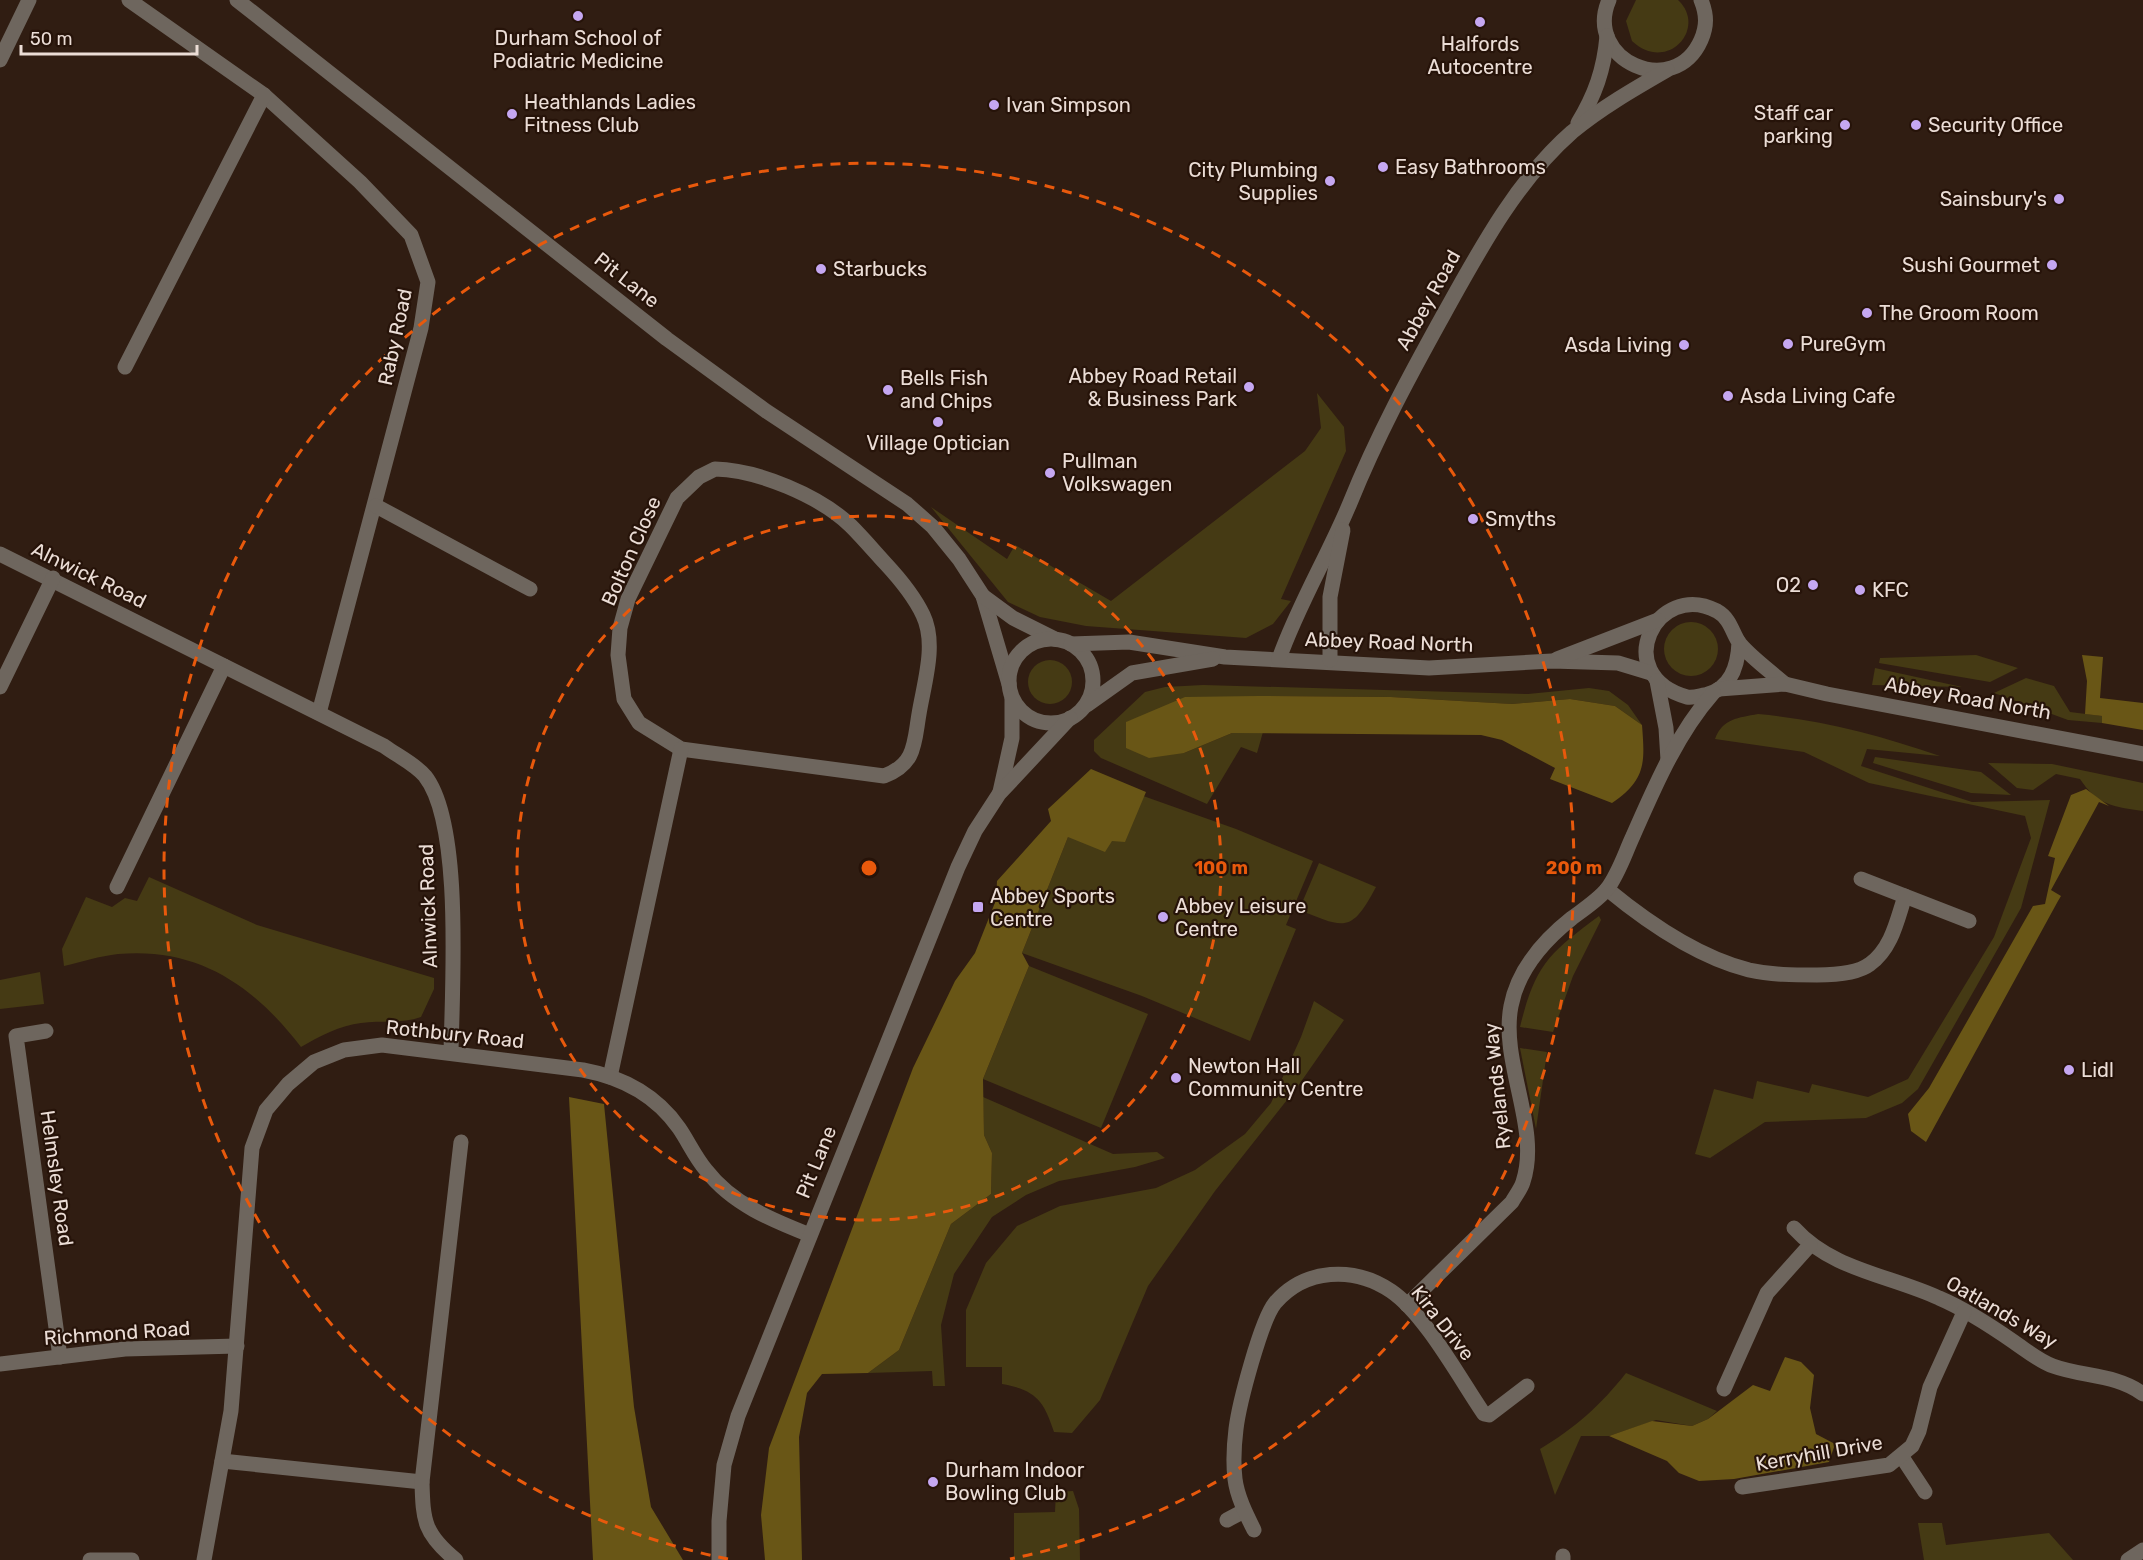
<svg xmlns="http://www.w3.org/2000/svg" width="2143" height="1560" font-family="Rubik,sans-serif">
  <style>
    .green { fill: #453a14 }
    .forest { fill: #695616 }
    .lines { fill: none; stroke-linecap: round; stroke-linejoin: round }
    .minor { stroke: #6e665e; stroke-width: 15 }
    .ring { fill: none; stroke: #e8590c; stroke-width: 3; stroke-dasharray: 10 8 }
    .poi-dot { fill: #c5a7f1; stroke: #261309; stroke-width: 2 }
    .labels { text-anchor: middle; stroke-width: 4.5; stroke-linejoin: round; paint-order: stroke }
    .poi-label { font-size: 20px; fill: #ebddd6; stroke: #261309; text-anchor: start }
    .street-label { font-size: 20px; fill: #ebddd6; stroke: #261309 }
    .centre { fill: #e8590c; stroke: #261309; stroke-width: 3 }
    .ring-label { font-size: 18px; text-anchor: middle; font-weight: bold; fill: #e8590c; stroke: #261309; stroke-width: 4.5; stroke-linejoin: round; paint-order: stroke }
  </style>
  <rect width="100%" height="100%" fill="#301d12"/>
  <g class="green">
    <path d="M1636,0h42c30,28 -11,74 -46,41l-6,-20z"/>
    <polygon points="1317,393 1344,427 1346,451 1281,599 1291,601 1273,624 1246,638 1086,626 1040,617 1008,602 931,507 1007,559 1015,545 1111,601 1305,451 1321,428"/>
    <circle cx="1691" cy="649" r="27"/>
    <polygon points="1976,655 2018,668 1990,682 1879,663 1880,658"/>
    <circle cx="1050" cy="682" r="22"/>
    <polygon points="1875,668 1962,687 1872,685"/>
    <polygon points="2026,678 2054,686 2070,712 2102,716 2102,723 2068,720 1994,693"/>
    <polygon points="1203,685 1528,694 1589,688 1609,691 1628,705 1642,725 1615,706 1570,699 1512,704 1391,697 1257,696 1148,714 1127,722 1184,753 1232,733 1263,732 1257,753 1241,747 1207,804 1101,758 1094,751 1094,740 1145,692 1165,687"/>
    <path d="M1758,714c65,6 121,21 182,42l-73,-7 -6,17 111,36 78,-2 -29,108 -103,181 -16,14 -36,15 -101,4 -55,36 -15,-4 19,-65 39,10 4,-18 52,12 3,-9 56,13 40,-18 86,-142 37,-99 -6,-22 -156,-33 -65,-31 -89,-13c8,-21 23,-21 43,-25z"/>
    <polygon points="1875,757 1981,772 2011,795 1971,793 1873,763"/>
    <path d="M1988,763l64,1 91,19v28c-29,-4 -46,-6 -63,-32l-24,-5 -23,16 -16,-2z"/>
    <polygon points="1104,782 1236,829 1313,861 1286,925 1296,929 1250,1041 1142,996 1022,953 1068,837"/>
    <path d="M1319,863l57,24c-25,47 -31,41 -77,23z"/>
    <path d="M149,877l108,48 177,53v11l-13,28c-20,7 -40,3 -60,6 -20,2 -43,14 -60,24 -47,-61 -102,-100 -183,-93 -18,2 -37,8 -54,12l-2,-17 24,-52 26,10 13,-9 12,3z"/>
    <path d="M1599,916l2,4 -28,56 -20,56 -33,-5c15,-62 29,-74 79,-111z"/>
    <polygon points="1029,966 1148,1014 1101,1128 983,1079"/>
    <polygon points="40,972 44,1004 0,1009 0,980"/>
    <path d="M1314,1001l30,19 -46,66 -83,105 -67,95 -48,114 -28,33 -18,-1c-10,-31 -18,-42 -52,-48v-17h-36v-57l20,-47 31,-37 43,-20 96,-18 39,-18 50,-36 26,-31 30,-66z"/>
    <polygon points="1520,1048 1547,1052 1536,1129"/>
    <polygon points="983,1097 1113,1154 1157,1152 1165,1158 1135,1167 1059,1181 1026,1195 992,1217 954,1274 941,1325 945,1386 933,1386 932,1371 868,1373 899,1350 951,1224 991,1194 992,1153 984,1135"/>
    <path d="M1626,1373l91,38 -9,8 -16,7 -36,-6 -47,16h-28l-26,59 -15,-46c35,-21 61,-44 86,-76z"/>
    <polygon points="1073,1491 1079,1509 1080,1560 1014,1560 1014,1513 1055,1512 1056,1492"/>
    <polygon points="1918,1523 1942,1523 1946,1545 2049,1533 2073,1560 1924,1560"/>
  </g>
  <g class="forest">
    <polygon points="2082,655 2103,657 2100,698 2143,703 2143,730 2102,723 2102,716 2085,714 2087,681"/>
    <path d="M1257,696l134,1 121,7 58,-5 45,7 27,19c3,38 4,55 -30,78l-62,-24 5,-11 -53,-28 -21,-5 -249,-2 -48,20 -35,5 -23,-10v-26l59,-25z"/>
    <polygon points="1091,769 1146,792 1125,842 1112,841 1105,852 1068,837 1022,953 1029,966 983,1079 984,1135 992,1153 991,1194 951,1224 899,1350 868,1373 822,1374 807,1393 799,1437 802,1560 765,1560 761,1515 769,1448 913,1068 955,981 975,953 996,900 997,881 1051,821 1048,809"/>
    <polygon points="2086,789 2109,806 2099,802 2051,890 2061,896 2058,901 1926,1142 1911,1131 1908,1114 1929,1088 2033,906 2045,904 2055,858 2048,856 2071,795"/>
    <polygon points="569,1097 604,1104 634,1407 651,1507 683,1560 593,1560"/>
    <polygon points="1785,1357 1801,1362 1814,1375 1810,1408 1816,1434 1835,1444 1829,1462 1734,1479 1699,1481 1679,1473 1667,1461 1609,1436 1652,1421 1692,1426 1708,1419 1753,1385 1770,1391"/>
  </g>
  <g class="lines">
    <g class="minor">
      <polyline points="129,0 264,95 360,182 411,235 428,282 421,328 319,713"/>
      <polyline points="237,0 667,339 766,411 907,504 933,527 959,559 983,596 1009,684"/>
      <path d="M1609,0c-26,60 65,101 92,40 6,-14 6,-25 0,-40"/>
      <polyline points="0,60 29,0"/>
      <path d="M1578,123c17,-28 26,-53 29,-87"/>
      <polyline points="125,367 264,95"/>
      <path d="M715,469c43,1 105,27 136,57 12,12 23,25 34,37 14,15 29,33 38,52 14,29 1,68 -4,99 -5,29 -3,50 -35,62l-203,-27 -42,-26 -15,-24 -6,-44 2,-27 8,-29 49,-101 22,-21z"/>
      <polyline points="376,506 530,589"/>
      <path d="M0,554l384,192c12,9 31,18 41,30 38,48 27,213 26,277"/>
      <polyline points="983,596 1013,618 1055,639"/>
      <circle cx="1051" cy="681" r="42"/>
      <path d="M1739,642c-1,24 -8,47 -34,53 -6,1 -12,3 -18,2 -78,-22 -31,-118 30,-86 14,8 15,22 23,33 13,15 30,27 45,40"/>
      <polyline points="1071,644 1129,642 1225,657 1429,668 1552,661 1618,663 1651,673"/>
      <path d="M1279,659c19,-54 49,-103 71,-156 27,-67 60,-128 95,-191 35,-63 72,-132 127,-180 29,-24 62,-43 95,-62"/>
      <polyline points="1557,659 1658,620"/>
      <polyline points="1330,660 1330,597 1343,530"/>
      <polyline points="1657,681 1666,728 1668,760"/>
      <polyline points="0,687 53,578"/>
      <polyline points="1719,689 1785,684 1827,694 2143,754"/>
      <polyline points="1087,705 1132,673 1213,659"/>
      <polyline points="1000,792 1012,738 1012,698"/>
      <polyline points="1861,879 1969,921"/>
      <polyline points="117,887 224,666"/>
      <path d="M1607,889c40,33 90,68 142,81 23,5 45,5 68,5 16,0 40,-1 53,-11 22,-16 27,-44 35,-68"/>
      <polyline points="46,1031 16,1036 60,1357"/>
      <polyline points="610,1077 681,749"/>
      <path d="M1794,1228c38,42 95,47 145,70 26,11 52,28 75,44 12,8 25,19 39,24 30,11 63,8 90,28"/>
      <path d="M1407,1305l105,-103c3,-6 9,-13 11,-20 18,-54 -23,-119 -12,-176 7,-37 32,-65 61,-88 12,-9 26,-18 35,-29 12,-16 18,-36 26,-53 22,-50 44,-102 80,-143"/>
      <polyline points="0,1364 125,1349 237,1346"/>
      <polyline points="1724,1389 1767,1293 1810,1245"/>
      <polyline points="1902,1457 1925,1492"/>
      <polyline points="222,1461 422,1482"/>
      <polyline points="1742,1487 1889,1465 1912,1446 1919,1431 1930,1387 1964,1312"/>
      <polyline points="1227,1520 1244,1511"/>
      <path d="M1254,1530c-8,-16 -17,-34 -19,-51 -2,-17 -1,-34 1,-50 3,-25 25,-109 39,-126 30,-35 79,-37 116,-12 34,23 69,88 93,123l5,1 38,-29"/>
      <polyline points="1563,1556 1563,1560"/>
      <polyline points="90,1560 132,1560"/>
      <path d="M204,1560l27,-149 21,-263 14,-38 22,-26 26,-22 30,-12 38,-5 201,25c38,7 73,25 96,58 9,13 16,29 27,42 26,34 66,50 104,65"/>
      <path d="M456,1560c-32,-26 -33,-39 -34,-78l39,-340"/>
      <polyline points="719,1560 719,1521 724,1465 738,1416 958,867 975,831 999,794 1070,718"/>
      <polyline points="2128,1560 2143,1550"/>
    </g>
  </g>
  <g class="ring">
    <circle cx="869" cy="868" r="352"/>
    <path d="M728 1559A705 705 0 1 1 1010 1559"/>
  </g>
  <g class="poi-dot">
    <circle cx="578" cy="16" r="6"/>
    <circle cx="1480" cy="22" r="6"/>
    <circle cx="994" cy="105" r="6"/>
    <circle cx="512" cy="114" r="6"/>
    <circle cx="1845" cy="125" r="6"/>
    <circle cx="1916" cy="125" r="6"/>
    <circle cx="1383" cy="167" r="6"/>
    <circle cx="1330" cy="181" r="6"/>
    <circle cx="2059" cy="199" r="6"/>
    <circle cx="2052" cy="265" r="6"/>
    <circle cx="821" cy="269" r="6"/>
    <circle cx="1867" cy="313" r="6"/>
    <circle cx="1788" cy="344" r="6"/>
    <circle cx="1684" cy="345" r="6"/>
    <circle cx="1249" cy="387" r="6"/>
    <circle cx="888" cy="390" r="6"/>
    <circle cx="1728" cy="396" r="6"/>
    <circle cx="938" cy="422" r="6"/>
    <circle cx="1050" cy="473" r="6"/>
    <circle cx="1473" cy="519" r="6"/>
    <circle cx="1813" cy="585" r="6"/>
    <circle cx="1860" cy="590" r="6"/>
    <rect x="972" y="901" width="12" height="12" rx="3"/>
    <circle cx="1163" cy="917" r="6"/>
    <circle cx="2069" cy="1070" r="6"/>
    <circle cx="1176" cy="1078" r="6"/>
    <circle cx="933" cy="1482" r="6"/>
  </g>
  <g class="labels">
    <g class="poi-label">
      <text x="578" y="45" text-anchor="middle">Durham School of<tspan x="578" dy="23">Podiatric Medicine</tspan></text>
      <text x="1480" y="51" text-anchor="middle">Halfords<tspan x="1480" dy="23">Autocentre</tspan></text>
      <text x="524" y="109">Heathlands Ladies<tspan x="524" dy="23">Fitness Club</tspan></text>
      <text x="1006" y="112">Ivan Simpson</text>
      <text x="1833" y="120" text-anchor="end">Staff car<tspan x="1833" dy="23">parking</tspan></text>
      <text x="1928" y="132">Security Office</text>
      <text x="1395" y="174">Easy Bathrooms</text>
      <text x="1318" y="177" text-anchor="end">City Plumbing<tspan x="1318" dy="23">Supplies</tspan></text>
      <text x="2047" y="206" text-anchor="end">Sainsbury's</text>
      <text x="2040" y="272" text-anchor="end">Sushi Gourmet</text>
      <text x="833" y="276">Starbucks</text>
      <text x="1879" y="320">The Groom Room</text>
      <text x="1800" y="351">PureGym</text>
      <text x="1672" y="352" text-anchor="end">Asda Living</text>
      <text x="1237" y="383" text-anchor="end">Abbey Road Retail<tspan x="1237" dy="23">&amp; Business Park</tspan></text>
      <text x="900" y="385">Bells Fish<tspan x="900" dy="23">and Chips</tspan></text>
      <text x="1740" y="403">Asda Living Cafe</text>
      <text x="938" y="450" text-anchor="middle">Village Optician</text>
      <text x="1062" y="468">Pullman<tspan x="1062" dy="23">Volkswagen</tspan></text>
      <text x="1485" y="526">Smyths</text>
      <text x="1801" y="592" text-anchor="end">O2</text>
      <text x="1872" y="597">KFC</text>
      <text x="990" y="903">Abbey Sports<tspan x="990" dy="23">Centre</tspan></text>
      <text x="1175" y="913">Abbey Leisure<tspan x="1175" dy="23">Centre</tspan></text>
      <text x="1188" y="1073">Newton Hall<tspan x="1188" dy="23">Community Centre</tspan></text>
      <text x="2081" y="1077">Lidl</text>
      <text x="945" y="1477">Durham Indoor<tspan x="945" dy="23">Bowling Club</tspan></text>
    </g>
    <g class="street-label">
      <text transform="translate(627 280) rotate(38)" y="7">Pit Lane</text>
      <text transform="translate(1428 300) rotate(-61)" y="7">Abbey Road</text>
      <text transform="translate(395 337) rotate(-78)" y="7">Raby Road</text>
      <text transform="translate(631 551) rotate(-66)" y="7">Bolton Close</text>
      <text transform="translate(89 575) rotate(26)" y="7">Alnwick Road</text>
      <text transform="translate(1389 642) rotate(2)" y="7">Abbey Road North</text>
      <text transform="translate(1968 698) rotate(10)" y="7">Abbey Road North</text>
      <text transform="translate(428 906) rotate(-92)" y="7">Alnwick Road</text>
      <text transform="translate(455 1034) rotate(6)" y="7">Rothbury Road</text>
      <text transform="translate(1497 1086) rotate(-96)" y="7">Ryelands Way</text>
      <text transform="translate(816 1162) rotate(-68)" y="7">Pit Lane</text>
      <text transform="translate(57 1178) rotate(82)" y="7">Helmsley Road</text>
      <text transform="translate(2002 1312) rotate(30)" y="7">Oatlands Way</text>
      <text transform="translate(1443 1323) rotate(52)" y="7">Kira Drive</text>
      <text transform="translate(117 1333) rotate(-4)" y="7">Richmond Road</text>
      <text transform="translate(1819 1453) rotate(-10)" y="7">Kerryhill Drive</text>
    </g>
  </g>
  <circle cx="869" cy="868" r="9" class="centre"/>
  <g class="ring-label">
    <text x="1221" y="874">100 m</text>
    <text x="1574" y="874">200 m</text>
  </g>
  <path d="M21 45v9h176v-9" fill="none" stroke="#ebddd6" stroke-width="3"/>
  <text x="30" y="45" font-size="18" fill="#ebddd6" stroke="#261309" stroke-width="4.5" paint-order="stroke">50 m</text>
</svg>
